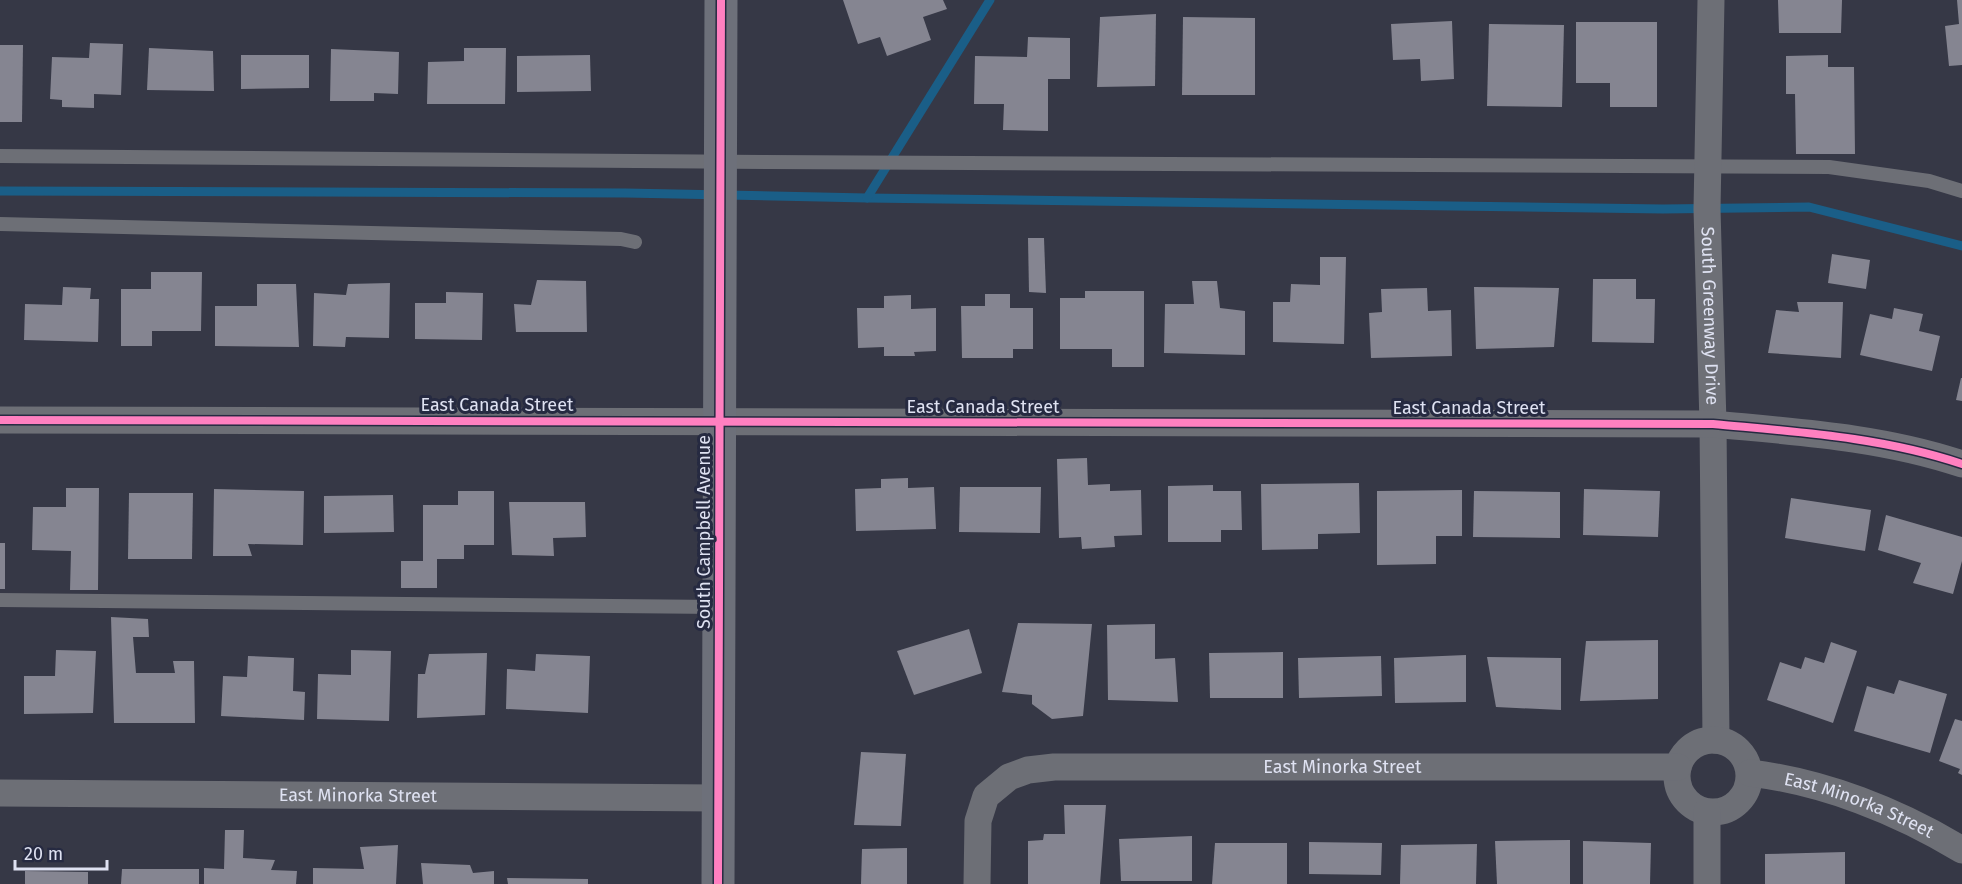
<svg xmlns="http://www.w3.org/2000/svg" width="1962" height="884" font-family="'Fira Sans',sans-serif">
  <style>
    .lines { fill: none; stroke-linecap: round; stroke-linejoin: round }
    .stream { stroke: #1a5e87; stroke-width: 9 }
    .building { fill: #858591 }
    .lane { stroke: #6d6f76; stroke-width: 14 }
    .street { stroke: #6d6f76; stroke-width: 27 }
    .primary { stroke: #6d707a; stroke-width: 33 }
    .cycleway-casing { stroke: #262a41; stroke-width: 11 }
    .cycleway { stroke: #ff80c0; stroke-width: 8 }
    .labels { text-anchor: middle; stroke-width: 6; stroke-linejoin: round; paint-order: stroke }
    .street-label { font-size: 18px; fill: #dfe2f2; stroke: #262a41 }
  </style>
  <rect width="100%" height="100%" fill="#363846"/>
  <g class="lines">
    <g class="stream">
      <polyline points="0,191 626,193 867,198 1663,209 1809,207 1962,246"/>
      <polyline points="867,198 990,0"/>
    </g>
  </g>
  <g class="building">
    <polygon points="843,0 943,0 947,9 923,17 931,40 887,56 880,37 858,44"/>
    <polygon points="1778,0 1842,0 1841,33 1779,33"/>
    <polygon points="1957,0 1962,0 1962,65 1949,66 1945,26 1959,24"/>
    <polygon points="1156,14 1155,86 1097,87 1100,17"/>
    <polygon points="1183,17 1255,18 1255,95 1182,95"/>
    <polygon points="1452,21 1454,79 1421,81 1420,59 1393,60 1391,24"/>
    <polygon points="1576,22 1657,22 1657,107 1610,107 1610,83 1576,83"/>
    <polygon points="1489,24 1564,25 1562,107 1487,106"/>
    <polygon points="1028,37 1070,38 1070,79 1048,79 1048,131 1003,130 1004,104 974,104 975,56 1027,57"/>
    <polygon points="90,43 123,44 121,95 94,94 94,108 62,107 62,100 50,99 52,57 89,58"/>
    <polygon points="0,45 23,45 22,122 0,122"/>
    <polygon points="149,48 213,51 214,91 147,90"/>
    <polygon points="464,48 506,48 505,104 427,104 428,62 464,61"/>
    <polygon points="331,49 399,52 398,94 374,93 374,101 330,101"/>
    <polygon points="241,55 309,55 309,88 241,89"/>
    <polygon points="590,55 591,91 517,92 517,56"/>
    <polygon points="1828,55 1828,67 1854,67 1855,154 1796,154 1795,94 1786,94 1786,56"/>
    <polygon points="1028,238 1044,238 1046,293 1029,292"/>
    <polygon points="1832,254 1870,260 1866,289 1828,283"/>
    <polygon points="1320,257 1346,257 1344,344 1273,342 1273,302 1290,302 1291,284 1320,285"/>
    <polygon points="151,272 202,272 201,331 152,331 152,346 121,346 121,289 151,289"/>
    <polygon points="1593,279 1636,279 1636,299 1655,299 1654,343 1592,342"/>
    <polygon points="537,280 586,281 587,332 516,332 514,304 531,305"/>
    <polygon points="1192,281 1217,281 1220,308 1245,311 1245,355 1164,353 1165,304 1194,304"/>
    <polygon points="390,283 389,338 346,337 345,347 313,346 314,293 346,295 348,284"/>
    <polygon points="257,284 296,284 299,347 215,346 215,306 257,306"/>
    <polygon points="63,287 91,288 90,299 99,299 98,342 24,340 25,304 62,305"/>
    <polygon points="1474,287 1559,288 1554,347 1476,349"/>
    <polygon points="1427,288 1428,311 1451,310 1452,356 1371,358 1369,313 1382,312 1381,289"/>
    <polygon points="1085,291 1144,291 1144,367 1112,367 1112,349 1060,349 1060,298 1085,298"/>
    <polygon points="446,292 483,293 482,340 415,339 415,303 446,303"/>
    <polygon points="985,294 1010,294 1010,308 1033,308 1033,349 1013,349 1013,358 962,358 961,306 985,306"/>
    <polygon points="911,295 911,309 936,308 936,351 914,352 915,356 884,356 884,347 858,348 857,308 884,308 884,296"/>
    <polygon points="1797,302 1843,302 1841,358 1768,353 1776,310 1799,312"/>
    <polygon points="1894,308 1923,314 1919,331 1940,336 1932,371 1860,355 1870,314 1892,319"/>
    <polygon points="1961,378 1962,378 1962,401 1956,400"/>
    <polygon points="1087,458 1088,485 1110,484 1110,491 1141,490 1142,535 1114,536 1115,547 1082,549 1081,537 1059,538 1057,459"/>
    <polygon points="908,478 908,488 934,487 936,529 856,531 855,489 881,488 881,479"/>
    <polygon points="1359,483 1360,533 1318,534 1318,549 1262,550 1261,484"/>
    <polygon points="1213,485 1213,491 1241,491 1242,530 1221,530 1221,542 1168,542 1168,486"/>
    <polygon points="960,487 1041,487 1040,533 959,532"/>
    <polygon points="66,488 99,488 98,590 70,590 71,551 32,550 33,507 66,507"/>
    <polygon points="214,489 304,491 303,545 248,544 252,556 213,556"/>
    <polygon points="1584,489 1660,491 1658,537 1583,535"/>
    <polygon points="1462,490 1462,536 1436,536 1436,564 1377,565 1377,491"/>
    <polygon points="458,491 494,491 494,545 464,545 464,559 437,559 437,588 401,588 401,561 423,561 423,505 458,505"/>
    <polygon points="1474,491 1560,492 1560,538 1473,537"/>
    <polygon points="129,493 193,493 192,559 128,559"/>
    <polygon points="393,495 394,532 324,533 324,496"/>
    <polygon points="1791,498 1871,510 1865,551 1785,538"/>
    <polygon points="509,502 585,502 586,537 553,538 554,556 512,555"/>
    <polygon points="1886,515 1962,537 1962,561 1953,594 1913,583 1921,563 1878,550"/>
    <rect x="0" y="543" width="5" height="46"/>
    <polygon points="111,617 148,619 149,637 133,637 136,673 175,673 173,661 194,661 195,723 114,723"/>
    <polygon points="1018,623 1092,624 1083,716 1052,719 1032,704 1032,695 1002,692"/>
    <polygon points="1155,624 1155,659 1175,658 1178,702 1108,700 1107,625"/>
    <polygon points="969,629 982,673 914,695 897,651"/>
    <polygon points="1658,640 1658,699 1580,701 1586,641"/>
    <polygon points="1831,642 1857,651 1833,723 1767,700 1780,662 1801,669 1805,657 1824,663"/>
    <polygon points="56,650 96,651 93,713 24,714 24,676 55,676"/>
    <polygon points="351,650 391,651 389,721 317,719 318,674 351,675"/>
    <polygon points="1283,652 1283,698 1210,698 1209,653"/>
    <polygon points="487,653 485,715 417,718 418,674 425,674 429,654"/>
    <polygon points="536,654 590,656 588,713 506,709 507,669 535,671"/>
    <polygon points="1466,655 1466,702 1395,703 1394,658"/>
    <polygon points="248,656 294,658 293,691 305,692 304,720 221,716 223,676 247,677"/>
    <polygon points="1381,656 1382,696 1299,698 1298,658"/>
    <polygon points="1487,657 1561,658 1561,710 1496,707"/>
    <polygon points="1899,680 1947,694 1930,753 1854,731 1867,686 1894,694"/>
    <polygon points="1955,719 1962,721 1962,775 1958,773 1960,769 1939,761"/>
    <polygon points="861,752 906,754 901,826 854,825"/>
    <polygon points="1064,805 1106,805 1100,884 1028,884 1028,841 1043,840 1044,834 1065,834"/>
    <polygon points="225,830 244,830 243,858 275,860 271,870 297,871 296,884 204,884 204,868 224,869"/>
    <polygon points="1192,836 1192,881 1121,881 1119,839"/>
    <polygon points="1570,840 1570,884 1497,884 1495,841"/>
    <polygon points="1583,841 1651,843 1650,884 1583,884"/>
    <polygon points="1309,842 1382,843 1381,875 1309,874"/>
    <polygon points="1215,843 1287,843 1287,884 1212,884"/>
    <polygon points="1477,844 1476,884 1400,884 1401,845"/>
    <polygon points="398,845 396,884 313,884 313,868 364,869 360,847"/>
    <polygon points="907,848 907,884 861,884 862,849"/>
    <polygon points="1845,852 1845,884 1765,884 1765,854"/>
    <polygon points="421,863 470,865 473,873 494,871 494,884 423,884"/>
    <polygon points="122,869 199,869 199,884 121,884"/>
    <polygon points="25,871 88,872 88,884 25,884"/>
    <polygon points="507,878 588,879 588,884 508,884"/>
  </g>
  <g class="lines">
    <g class="lane">
      <polyline points="0,156 767,162 1829,167 1929,181 1962,191"/>
      <polyline points="0,224 621,239 635,242"/>
      <polyline points="0,600 718,607"/>
    </g>
    <g class="street">
      <path id="s1" d="M1711,0l-4,209 6,215 3,316"/>
      <path d="M0,420l1713,4c84,8 169,13 249,40"/>
      <circle cx="1713" cy="776" r="36"/>
      <path id="s2" d="M1750,773c74,9 148,38 212,77"/>
      <path id="s3" d="M0,793l718,5"/>
      <path id="s4" d="M977,884l1,-63 8,-25 23,-19 19,-7 26,-3h624"/>
      <polyline points="1707,884 1707,812"/>
    </g>
    <polyline class="primary" points="718,884 721,0"/>
    <g class="cycleway-casing">
      <g id="cycleway">
        <path d="M0,420l1713,4c84,8 169,13 249,40"/>
        <polyline points="718,884 721,0"/>
      </g>
    </g>
    <use href="#cycleway" class="cycleway"/>
  </g>
  <g class="labels">
    <g class="street-label">
      <text dy="6" stroke="none"><textPath href="#s1" startOffset="316">South Greenway Drive</textPath></text>
      <text x="497" y="411">East Canada Street</text>
      <text x="983" y="413">East Canada Street</text>
      <text x="1469" y="414">East Canada Street</text>
      <text transform="translate(704 532) rotate(-90)" y="6">South Campbell Avenue</text>
      <text dy="6" stroke="none"><textPath href="#s4" startOffset="454">East Minorka Street</textPath></text>
      <text dy="6" stroke="none"><textPath href="#s3" startOffset="358">East Minorka Street</textPath></text>
      <text dy="6" stroke="none"><textPath href="#s2" startOffset="114">East Minorka Street</textPath></text>
    </g>
  </g>
  <path d="M15 860v9h92v-9" fill="none" stroke="#dfe2f2" stroke-width="3"/>
  <text x="24" y="860" font-size="18" fill="#dfe2f2" stroke="#262a41" stroke-width="4.5" paint-order="stroke">20 m</text>
</svg>
